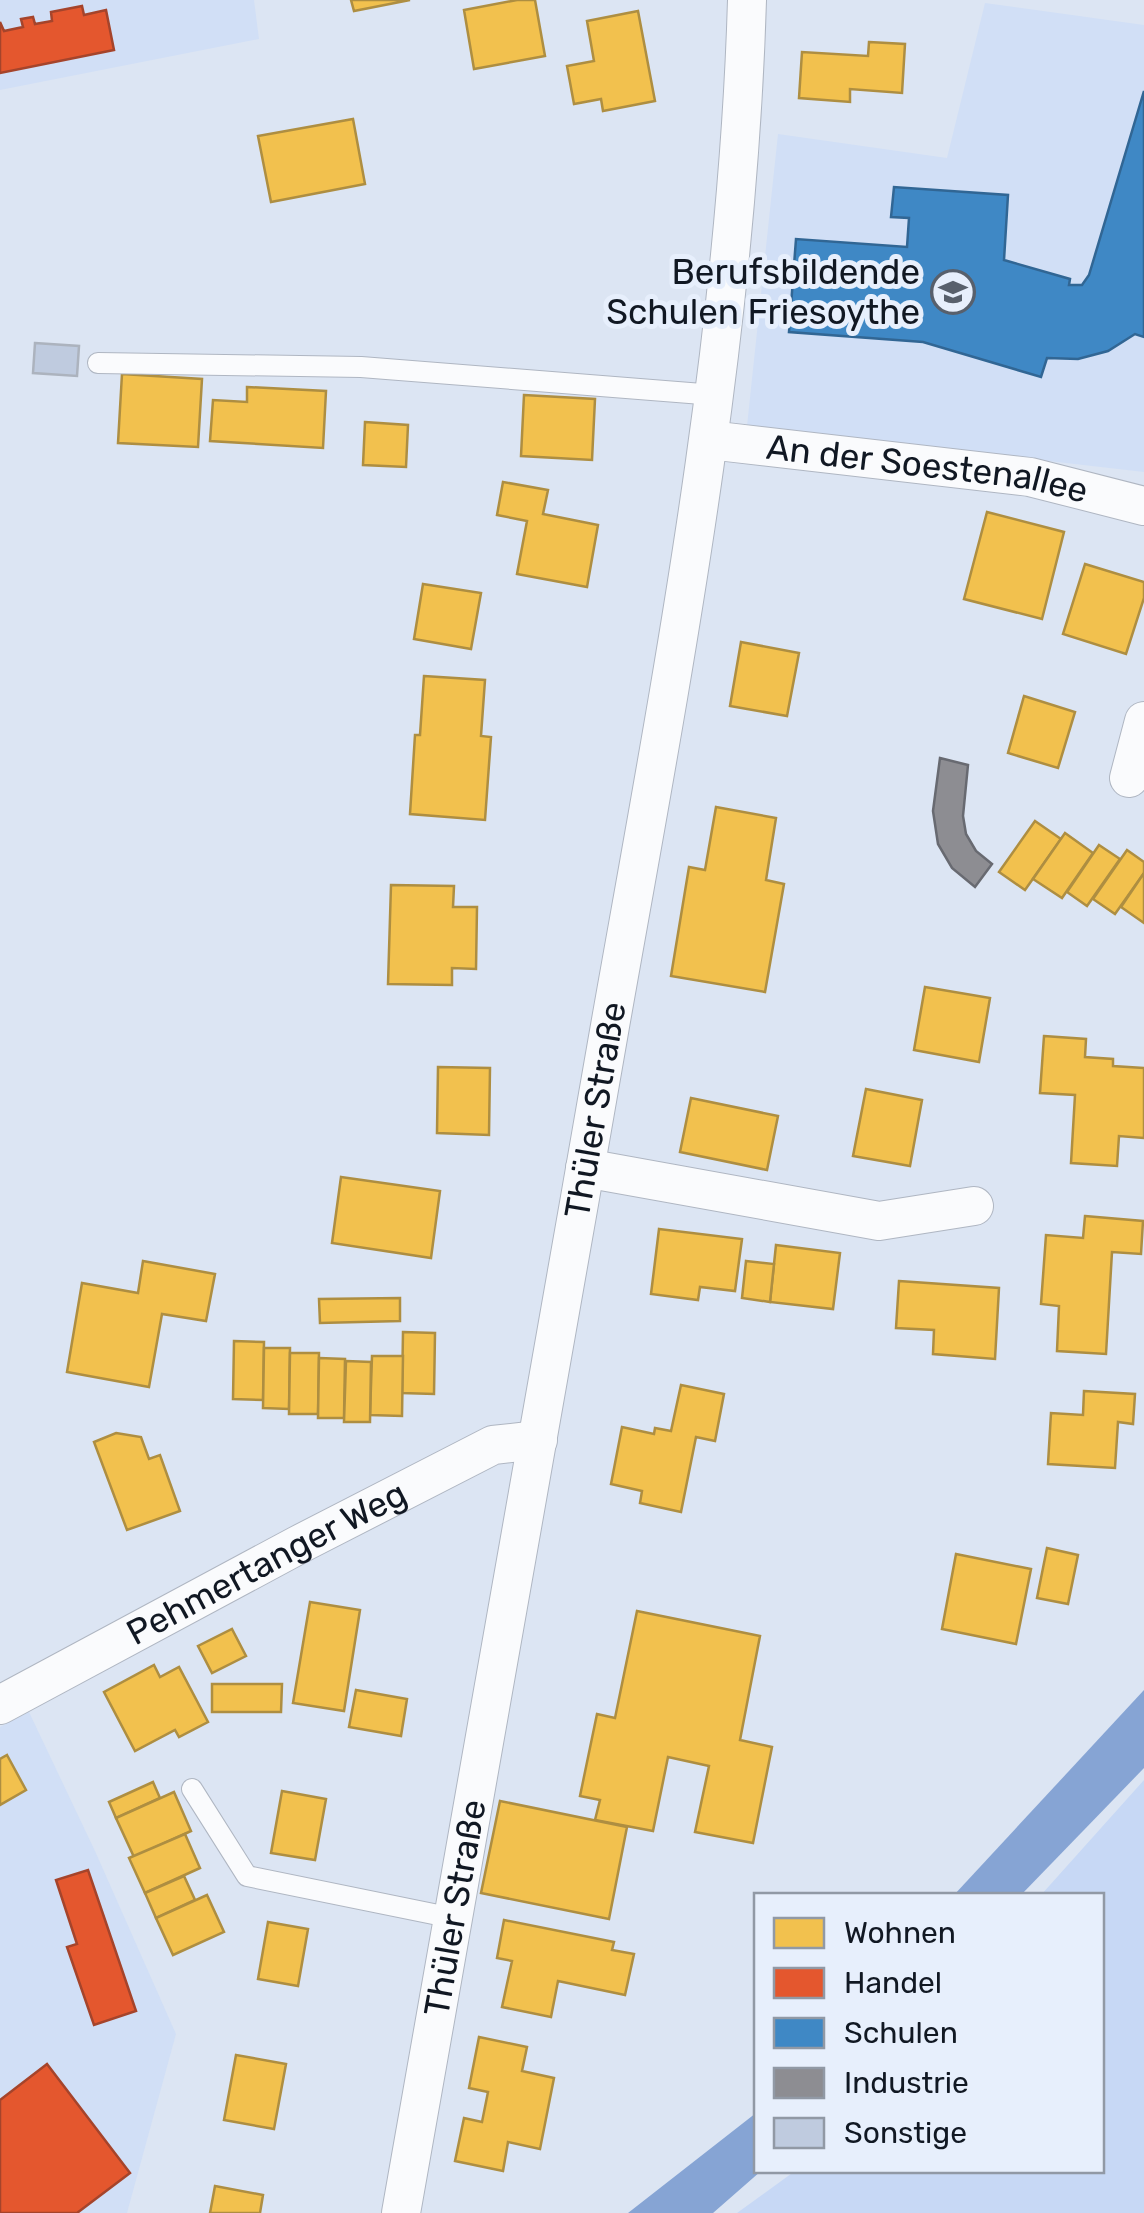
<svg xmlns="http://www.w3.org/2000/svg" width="1144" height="2213" font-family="Rubik,sans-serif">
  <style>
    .built { fill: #d1dff6 }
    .green { fill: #c7d8f5 }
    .water { fill: #86a4d4 }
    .homes { fill: #f2c14e; stroke: #ae8e41; stroke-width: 2.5 }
    .shops { fill: #e4572e; stroke: #a5442b; stroke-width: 2.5 }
    .schools { fill: #3f88c5; stroke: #316694; stroke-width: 2.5 }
    .industry { fill: #8d8d92; stroke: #686a71; stroke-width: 2.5 }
    .building { fill: #bfcbdf; stroke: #acb3be; stroke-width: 2.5 }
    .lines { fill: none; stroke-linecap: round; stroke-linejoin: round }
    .service-casing { stroke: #afb6c2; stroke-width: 22 }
    .minor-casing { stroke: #afb6c2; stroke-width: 40 }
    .service { stroke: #fafbfd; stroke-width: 20 }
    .minor { stroke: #fafbfd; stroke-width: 38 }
    .labels { text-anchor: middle; stroke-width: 10; stroke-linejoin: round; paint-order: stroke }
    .poi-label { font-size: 35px; fill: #111823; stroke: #e7effc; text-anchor: end }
    .street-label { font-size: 35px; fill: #111823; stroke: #e7effc }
  </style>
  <rect width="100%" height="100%" fill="#dce5f3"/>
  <g class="built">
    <polygon points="0,0 254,0 259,39 0,90"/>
    <polygon points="985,3 1144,25 1144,472 747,426 778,134 947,158"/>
    <polygon points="29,1712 95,1851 176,2034 127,2213 0,2213 0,1727"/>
  </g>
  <polygon class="green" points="1144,1780 1144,2213 737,2213 795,2171 1102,2170 1102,1896 1041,1895"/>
  <g class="water">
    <polygon points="1144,1690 1144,1768 1021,1895 954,1895"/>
    <polygon points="756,2113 756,2170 761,2171 713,2213 628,2213"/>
  </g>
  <g class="homes">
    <polygon points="351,0 410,0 354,11"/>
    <polygon points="517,0 535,0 545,56 474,69 464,10"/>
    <polygon points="638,11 655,101 603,111 601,99 574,104 567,66 594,61 587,21"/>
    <polygon points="869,42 905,44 902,93 850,89 850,102 799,98 802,52 868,56"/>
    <polygon points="353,119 365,184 271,202 258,136"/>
    <polygon points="122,374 202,379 198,447 118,443"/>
    <polygon points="247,387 326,391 323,448 210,441 213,400 247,402"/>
    <polygon points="524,395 595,399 592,460 521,456"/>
    <polygon points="365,422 408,425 406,467 363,465"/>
    <polygon points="503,482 548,490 543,514 598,525 587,587 517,574 527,521 497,515"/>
    <polygon points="987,512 1064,532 1042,619 964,599"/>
    <polygon points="1085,564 1144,582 1144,598 1126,654 1063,634"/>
    <polygon points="423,584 481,593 471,649 414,639"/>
    <polygon points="741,642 799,653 787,716 730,706"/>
    <polygon points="424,676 485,680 481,736 491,737 485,820 410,814 415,735 420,735"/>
    <polygon points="1024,696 1075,712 1058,768 1008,753"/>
    <polygon points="716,807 776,818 766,880 784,884 765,992 671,976 689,867 705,870"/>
    <polygon points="1035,821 1061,839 1025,890 999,872"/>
    <polygon points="1065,833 1093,853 1062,898 1033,879"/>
    <polygon points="1099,845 1120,859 1087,906 1067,892"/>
    <polygon points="1127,850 1144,862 1144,873 1115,914 1093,899"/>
    <polygon points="1144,873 1144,923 1121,907"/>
    <polygon points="391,885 454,886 453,907 477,907 476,969 452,968 452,985 388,984"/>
    <polygon points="925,987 990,998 979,1062 914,1050"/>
    <polygon points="1044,1036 1086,1039 1085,1057 1113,1059 1113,1066 1144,1068 1144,1138 1119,1136 1117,1166 1071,1163 1075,1095 1040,1093"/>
    <polygon points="438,1067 490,1068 489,1135 437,1133"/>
    <polygon points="866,1089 922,1100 910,1166 853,1156"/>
    <polygon points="691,1098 778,1116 767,1170 680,1152"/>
    <polygon points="341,1177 440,1191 431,1258 332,1243"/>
    <polygon points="1085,1216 1143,1221 1141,1254 1112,1252 1106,1354 1057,1351 1059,1306 1041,1304 1046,1235 1083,1238"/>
    <polygon points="659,1229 742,1239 735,1291 700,1287 698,1300 651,1294"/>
    <polygon points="776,1245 840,1253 833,1309 770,1302"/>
    <polygon points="143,1261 215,1274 206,1321 162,1314 149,1387 67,1372 82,1283 138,1293"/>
    <polygon points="746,1261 774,1264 770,1302 742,1298"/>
    <polygon points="899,1281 999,1288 995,1359 933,1354 934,1330 896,1328"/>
    <polygon points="400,1298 400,1321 320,1323 319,1299"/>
    <polygon points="403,1332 435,1333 434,1394 402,1393"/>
    <polygon points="234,1341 264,1342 263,1400 233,1399"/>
    <polygon points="264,1348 290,1348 289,1409 263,1408"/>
    <polygon points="290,1353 319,1353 318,1414 289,1414"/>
    <polygon points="372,1356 403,1356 402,1416 370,1415"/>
    <polygon points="319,1358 345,1359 344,1418 318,1418"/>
    <polygon points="346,1361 371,1362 370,1422 344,1422"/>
    <polygon points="681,1385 724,1394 715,1441 696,1437 681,1512 640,1503 642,1491 611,1484 622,1427 654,1434 655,1428 671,1431"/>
    <polygon points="1084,1391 1135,1394 1133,1424 1118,1422 1115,1468 1048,1464 1051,1413 1083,1415"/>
    <polygon points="116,1433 141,1437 149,1459 160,1455 180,1511 127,1530 94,1442"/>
    <polygon points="1047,1548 1078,1555 1068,1604 1037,1598"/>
    <polygon points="956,1554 1031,1569 1016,1644 942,1629"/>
    <polygon points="310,1602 360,1610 344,1711 293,1703"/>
    <polygon points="637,1611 760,1636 740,1740 772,1747 753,1843 695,1832 709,1766 668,1757 653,1831 595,1820 600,1800 580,1796 597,1714 615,1718"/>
    <polygon points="232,1629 246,1656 212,1673 198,1646"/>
    <polygon points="154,1665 160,1677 179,1667 208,1722 179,1737 175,1730 135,1751 104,1692"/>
    <polygon points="212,1684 282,1684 281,1712 212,1712"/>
    <polygon points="356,1690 407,1699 401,1736 349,1727"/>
    <polygon points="7,1755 26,1790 0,1805 0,1759"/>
    <polygon points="153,1782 160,1798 116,1818 109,1802"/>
    <polygon points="282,1791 326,1799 315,1860 271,1853"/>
    <polygon points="174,1792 191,1831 134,1857 116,1818"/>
    <polygon points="500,1801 627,1827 609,1919 481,1893"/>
    <polygon points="185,1834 200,1868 145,1893 129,1858"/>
    <polygon points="184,1876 195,1900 156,1918 145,1893"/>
    <polygon points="207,1895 224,1932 173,1955 156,1918"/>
    <polygon points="504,1920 614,1942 612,1950 634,1954 625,1995 558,1981 551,2017 502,2007 512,1961 497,1958"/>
    <polygon points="268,1922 308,1929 298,1986 258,1979"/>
    <polygon points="479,2037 527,2047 522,2071 554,2078 540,2149 508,2142 503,2171 455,2161 464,2118 482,2122 488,2092 469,2088"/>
    <polygon points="236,2055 286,2064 274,2129 224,2120"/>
    <polygon points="215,2186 263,2195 260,2213 210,2213"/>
  </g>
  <g class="shops">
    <polygon points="82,6 84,15 106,10 114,50 0,73 0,22 4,31 23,27 21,19 33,17 35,24 52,21 51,12"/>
    <polygon points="88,1870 136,2011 94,2025 67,1947 77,1944 56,1880"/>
    <polygon points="47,2064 130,2173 77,2213 0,2213 0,2100"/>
  </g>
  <polygon class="schools" points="1144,91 1144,337 1135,334 1108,351 1078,359 1047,358 1041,377 923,342 789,332 796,239 907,247 909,218 891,217 894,187 1008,195 1004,260 1070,279 1069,285 1082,285 1089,275"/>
  <polygon class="industry" points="940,758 968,765 963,816 966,834 976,851 992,864 975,887 952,868 938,844 933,811"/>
  <polygon class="building" points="35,343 79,346 77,376 33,373"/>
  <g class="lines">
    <g class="service-casing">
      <g id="service">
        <polyline points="98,363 361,367 715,395"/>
        <polyline points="192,1789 247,1876 453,1918"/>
      </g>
    </g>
    <g class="minor-casing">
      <g id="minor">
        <path id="s1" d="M709,440l321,37 114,29"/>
        <polyline points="1129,778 1144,721"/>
        <polyline points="585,1168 879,1221 974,1206"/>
        <path id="s2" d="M0,1705l298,-160 195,-100 45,-5"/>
        <path id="s3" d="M401,2213c70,-395 140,-791 209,-1187 60,-339 127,-681 137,-1026"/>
      </g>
    </g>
    <use href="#service" class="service"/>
    <use href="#minor" class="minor"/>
  </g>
  <defs>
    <g id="school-ring" transform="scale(2.25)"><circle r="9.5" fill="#e7effc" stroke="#58606c" stroke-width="1.5"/><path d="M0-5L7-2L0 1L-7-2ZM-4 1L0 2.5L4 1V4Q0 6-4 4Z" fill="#58606c"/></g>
  </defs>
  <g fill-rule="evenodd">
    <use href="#school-ring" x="953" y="292"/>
  </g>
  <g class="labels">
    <g class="poi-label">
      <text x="920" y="284">Berufsbildende<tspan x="920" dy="40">Schulen Friesoythe</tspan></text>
    </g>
    <g class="street-label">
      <text dy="12" stroke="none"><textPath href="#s1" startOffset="220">An der Soestenallee</textPath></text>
      <text dy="12" stroke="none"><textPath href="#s3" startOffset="1120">Thüler Straße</textPath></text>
      <text dy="12" stroke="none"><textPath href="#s2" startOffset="302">Pehmertanger Weg</textPath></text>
      <text dy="12" stroke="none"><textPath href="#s3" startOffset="310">Thüler Straße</textPath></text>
    </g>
  </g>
  <rect x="754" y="1893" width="350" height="280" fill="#e7effc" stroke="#9199a5" stroke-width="2.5"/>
  <rect x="774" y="1918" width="50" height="30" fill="#f2c14e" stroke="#9199a5" stroke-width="2.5"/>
  <text x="844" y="1943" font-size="30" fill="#111823">Wohnen</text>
  <rect x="774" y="1968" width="50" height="30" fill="#e4572e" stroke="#9199a5" stroke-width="2.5"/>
  <text x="844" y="1993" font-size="30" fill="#111823">Handel</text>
  <rect x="774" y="2018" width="50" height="30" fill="#3f88c5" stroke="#9199a5" stroke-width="2.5"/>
  <text x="844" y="2043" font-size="30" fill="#111823">Schulen</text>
  <rect x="774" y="2068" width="50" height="30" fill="#8d8d92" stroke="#9199a5" stroke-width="2.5"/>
  <text x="844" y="2093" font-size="30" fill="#111823">Industrie</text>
  <rect x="774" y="2118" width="50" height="30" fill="#bfcbdf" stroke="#9199a5" stroke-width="2.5"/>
  <text x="844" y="2143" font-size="30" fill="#111823">Sonstige</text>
</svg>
